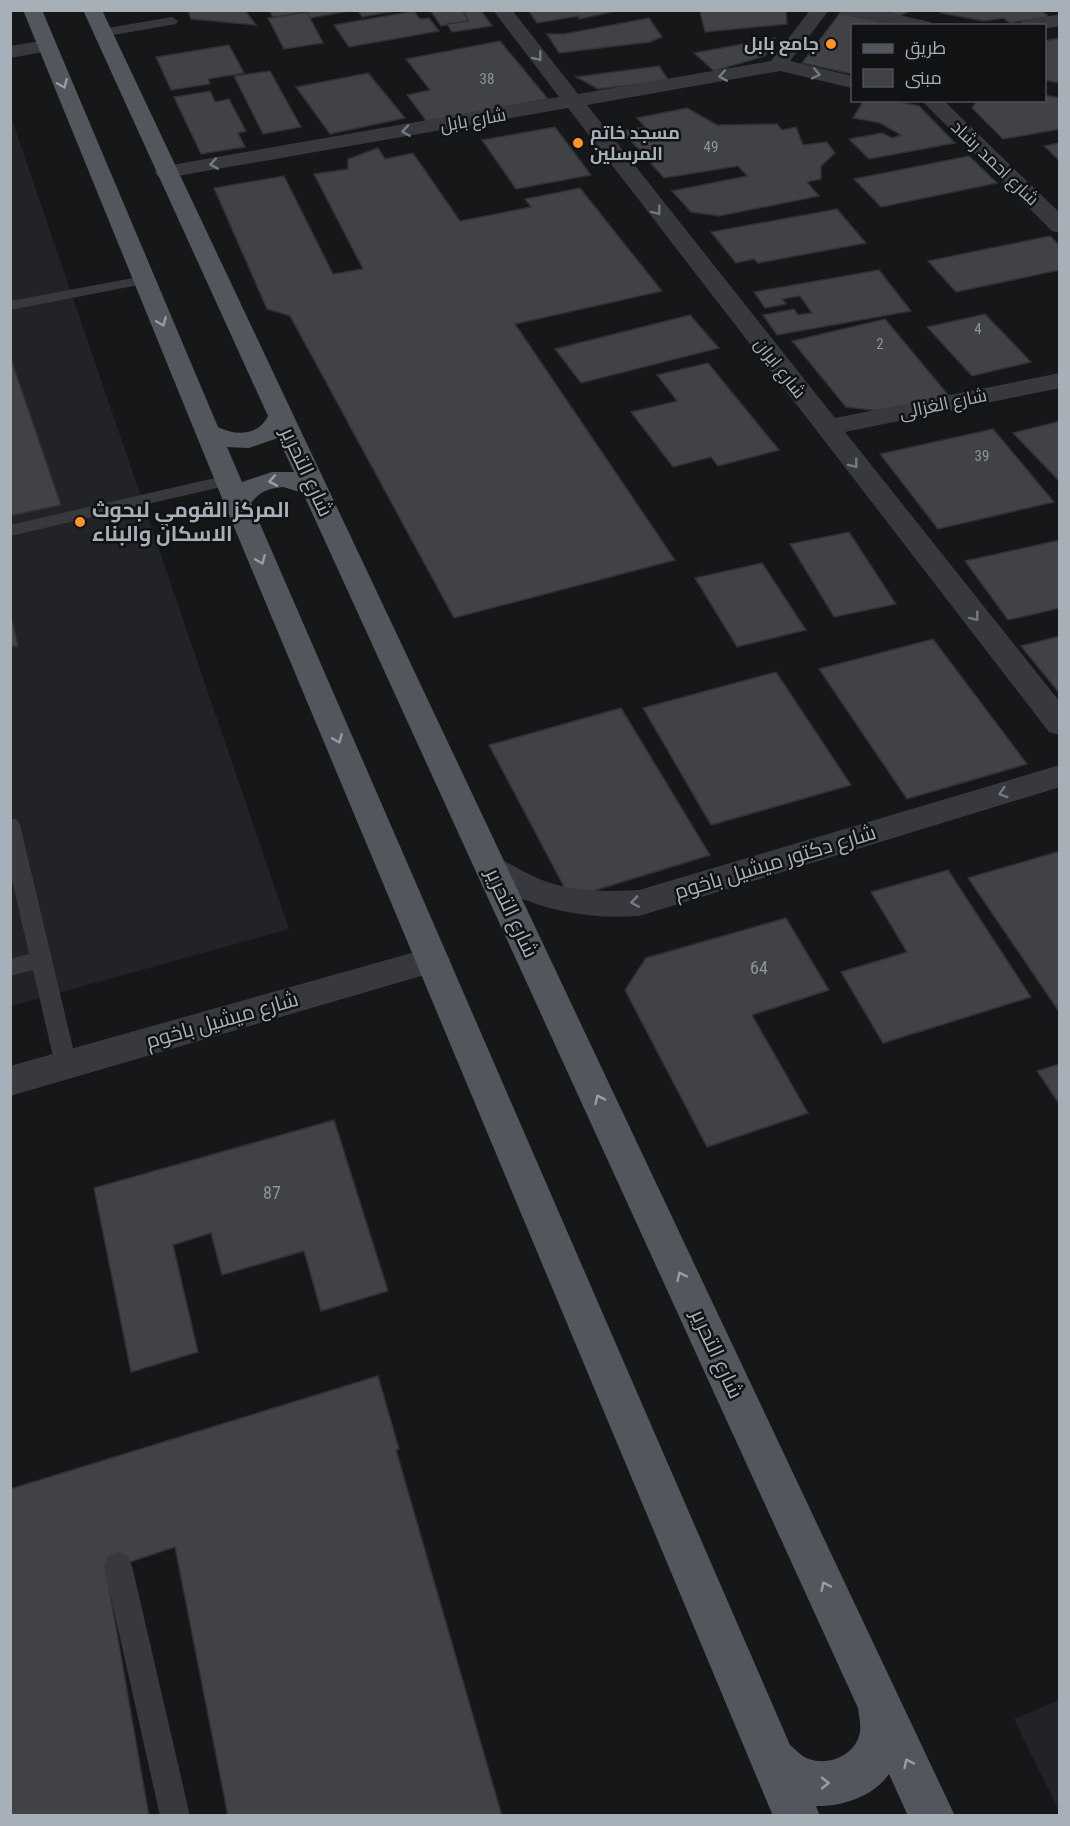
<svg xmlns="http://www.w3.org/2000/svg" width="1070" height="1826" font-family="'Roboto Condensed',Cairo,sans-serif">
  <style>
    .built { fill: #222326 }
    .building { fill: #404246; stroke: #303135; stroke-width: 1.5 }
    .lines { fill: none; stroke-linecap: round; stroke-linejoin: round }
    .service { fill: #37393e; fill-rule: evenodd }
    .minor { fill: #37393e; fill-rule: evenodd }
    .primary { fill: #53575d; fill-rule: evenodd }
    .oneway { stroke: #757a82 }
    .oneway2 { stroke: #969ea7 }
    .poi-dot { fill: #ff9428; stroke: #111214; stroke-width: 2 }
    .labels { text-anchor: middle; stroke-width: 5; stroke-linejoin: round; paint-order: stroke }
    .far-number-label { font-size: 15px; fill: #8d949c }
    .far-poi-label { font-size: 18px; font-weight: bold; fill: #a7b0b9; stroke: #111214; text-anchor: end }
    .far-street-label { font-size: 18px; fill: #a7b0b9; stroke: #111214 }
    .number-label { font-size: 18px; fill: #8d949c }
    .street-label { font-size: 21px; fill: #a7b0b9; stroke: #111214 }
    .poi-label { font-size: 21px; font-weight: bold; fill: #a7b0b9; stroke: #111214; text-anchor: start }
  </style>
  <rect width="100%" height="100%" fill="#161719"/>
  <g class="built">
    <polygon points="10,114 289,929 11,1006 10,1006"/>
    <polygon points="1059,1700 1059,1811 1014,1719"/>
  </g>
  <g class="building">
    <polygon points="188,10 245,10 256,25 191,19"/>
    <polygon points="269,10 355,10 310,18 307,12 273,18"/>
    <polygon points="358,10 402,10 362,17"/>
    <polygon points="430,10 462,10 469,21 441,26"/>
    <polygon points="481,10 492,26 452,32 447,24 469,21 463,12"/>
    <polygon points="528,10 621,10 579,19 579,16 537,23"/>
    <polygon points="707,10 786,10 787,24 705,32 700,12"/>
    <polygon points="912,10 900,16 883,11"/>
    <polygon points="949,10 1041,10 1049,17 1010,23 1003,18 984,21 940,13"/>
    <polygon points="414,11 420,19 429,18 439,31 349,47 334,25"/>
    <polygon points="307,12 323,43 284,49 268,18"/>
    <polygon points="840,13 904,26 852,26 852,74 802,63"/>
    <polygon points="649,18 662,37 650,42 559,53 547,34 564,34"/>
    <polygon points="775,38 765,56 714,71 694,53"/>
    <polygon points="1060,38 1060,83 1044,80 1044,41"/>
    <polygon points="500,41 548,99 427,122 407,95 430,90 406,59"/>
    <polygon points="229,45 244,73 208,79 210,84 171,90 156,57"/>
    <polygon points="659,66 669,81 598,89 576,77"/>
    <polygon points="270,71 301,127 263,134 234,76"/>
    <polygon points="368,73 405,118 330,134 296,87"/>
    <polygon points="210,91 215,102 229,99 246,131 238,133 245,147 201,154 174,97"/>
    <polygon points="1044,95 1060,98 1060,129 1003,139 972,108 977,100 1044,100"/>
    <polygon points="864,100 889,100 919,106 955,143 869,159 849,139 882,133 892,138 901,135 880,123 853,118"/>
    <polygon points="687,108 717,125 777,124 782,130 796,127 803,145 827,142 835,153 821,166 821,179 807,182 819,196 719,216 691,212 672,191 747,176 738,166 664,178 622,131 645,127 637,118"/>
    <polygon points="555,127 591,175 516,189 482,140"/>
    <polygon points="1060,143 1060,161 1044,146"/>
    <polygon points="378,148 385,159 413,153 460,221 531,207 525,199 580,188 662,291 515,324 675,560 454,618 290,316 267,309 214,188 284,176 333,274 363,269 314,174 348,169 348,159"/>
    <polygon points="969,156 997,183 881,207 854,179"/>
    <polygon points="837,209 866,243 758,263 754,259 736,263 711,232"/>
    <polygon points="1050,236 1060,246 1060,270 956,292 928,261"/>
    <polygon points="879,270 911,311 777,335 763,315 794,309 798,315 812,313 800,296 782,299 786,304 765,308 754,292"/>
    <polygon points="985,314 1031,362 972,376 927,327"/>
    <polygon points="690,315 719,348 581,383 555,349"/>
    <polygon points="885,319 949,396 880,411 846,407 792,341"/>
    <polygon points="10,356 61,505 10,516"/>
    <polygon points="708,363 779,450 718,466 711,457 673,467 631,412 677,401 657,375"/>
    <polygon points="1060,421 1060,482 1013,433"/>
    <polygon points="993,429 1054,502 938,529 880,454"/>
    <polygon points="849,532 896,604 834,617 790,544"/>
    <polygon points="1060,540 1060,608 1008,620 965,561"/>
    <polygon points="762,563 806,630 737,647 695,578"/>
    <polygon points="10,611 18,646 10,647"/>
    <polygon points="1060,636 1060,694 1021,646"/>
    <polygon points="933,639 1027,764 907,799 819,669"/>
    <polygon points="776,672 851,785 711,825 643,708"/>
    <polygon points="621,708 710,855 570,898 489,745"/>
    <polygon points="1060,851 1060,1013 968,878"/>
    <polygon points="948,870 1031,997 883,1043 841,972 907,952 871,892"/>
    <polygon points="786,918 829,990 752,1015 808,1113 707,1147 625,990 646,958"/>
    <polygon points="1060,1064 1060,1105 1037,1071"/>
    <polygon points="334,1120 388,1291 321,1311 304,1251 222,1275 211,1233 173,1245 198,1352 131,1372 94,1188"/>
    <polygon points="378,1376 399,1449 396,1450 502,1816 228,1816 175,1547 106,1570 149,1816 10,1816 10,1489"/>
  </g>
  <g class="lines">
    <g class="service">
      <polygon points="172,17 178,21 176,24 102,37 96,33 102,29"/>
      <polygon points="144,276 149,277 151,280 149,283 10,310 10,301"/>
      <polygon points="228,475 234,476 236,480 234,484 10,536 10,525"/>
      <polygon points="10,818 17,820 20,825 77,1065 74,1072 66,1074 58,1072 55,1065 33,970 10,976 10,959 29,954 10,871"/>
      <polygon points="118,1552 128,1556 132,1566 190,1816 160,1816 104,1566 108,1556"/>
    </g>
    <g class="minor">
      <polygon points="493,10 512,10 578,94 771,61 810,10 829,10 790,61 852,76 852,88 780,71 587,105 835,418 1060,373 1060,388 845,432 1060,702 1060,735 1049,732 568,108 166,178 158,177 155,172 158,167 166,166 559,97"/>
      <polygon points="839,10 877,10 930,22 932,26 894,26 841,14"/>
      <polygon points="1060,14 1060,26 1044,29 1044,26 1019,26 1021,22"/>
      <polygon points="47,40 54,42 57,46 54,50 10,58 10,46"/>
      <polygon points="921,100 943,100 1060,213 1060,233 1052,231"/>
      <path d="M1060,765v22l-421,129c-48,3 -92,-4 -136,-26 -11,-5 -22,-11 -28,-22l5,-9 11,-3c17,5 30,15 46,22 32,14 68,14 102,12z"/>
      <polygon points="433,947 445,951 450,960 445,969 10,1096 10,1066"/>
    </g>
    <path class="primary" d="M23,10h19l176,417c18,9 40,9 50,-11l-185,-406h19l853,1806h-47l-19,-42c-15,22 -47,33 -73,32l4,10h-47l-549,-1313zM278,438l16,34h-22l-30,10 -15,-35 22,1zM283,487l20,6 555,1215c1,9 4,19 1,28 -6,20 -31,30 -50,23 -7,-2 -13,-9 -19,-14l-539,-1242c8,-11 18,-15 32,-16z"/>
  </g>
  <defs><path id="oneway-chevron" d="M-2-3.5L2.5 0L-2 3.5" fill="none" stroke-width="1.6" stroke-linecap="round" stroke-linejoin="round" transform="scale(1.5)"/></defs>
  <g class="oneway">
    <use href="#oneway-chevron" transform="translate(538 57) rotate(52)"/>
    <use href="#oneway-chevron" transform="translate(816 74) rotate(12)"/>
    <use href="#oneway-chevron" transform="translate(723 76) rotate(170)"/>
    <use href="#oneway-chevron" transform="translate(406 131) rotate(171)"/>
    <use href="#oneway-chevron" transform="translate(214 164) rotate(170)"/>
    <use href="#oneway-chevron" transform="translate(657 211) rotate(52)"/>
    <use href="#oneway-chevron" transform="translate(854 464) rotate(52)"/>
    <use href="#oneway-chevron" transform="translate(975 617) rotate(52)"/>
    <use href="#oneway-chevron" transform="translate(1003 793) rotate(163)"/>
    <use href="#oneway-chevron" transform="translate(635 902) rotate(171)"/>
  </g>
  <g class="oneway2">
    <use href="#oneway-chevron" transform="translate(63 84) rotate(67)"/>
    <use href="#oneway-chevron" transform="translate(162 322) rotate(67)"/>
    <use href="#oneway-chevron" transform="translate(273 481) rotate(170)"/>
    <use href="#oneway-chevron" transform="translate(261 560) rotate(67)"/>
    <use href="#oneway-chevron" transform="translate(338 739) rotate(67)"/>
    <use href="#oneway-chevron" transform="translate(599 1099) rotate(-115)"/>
    <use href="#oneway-chevron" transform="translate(681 1276) rotate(-115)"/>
    <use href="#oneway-chevron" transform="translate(825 1586) rotate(-115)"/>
    <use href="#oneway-chevron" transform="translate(908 1763) rotate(-115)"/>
    <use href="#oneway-chevron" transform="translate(825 1783)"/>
  </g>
  <g class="poi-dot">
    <circle cx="831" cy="44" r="6"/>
    <circle cx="578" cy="143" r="6"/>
    <circle cx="80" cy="522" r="6"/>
  </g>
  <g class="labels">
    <g class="far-number-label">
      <text x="487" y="84">38</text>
      <text x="711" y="152">49</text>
      <text x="978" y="334">4</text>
      <text x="880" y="349">2</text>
      <text x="982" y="461">39</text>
    </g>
    <g class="far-poi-label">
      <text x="819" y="50">جامع بابل</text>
      <text x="590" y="139" text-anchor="start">مسجد خاتم<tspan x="590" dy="21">المرسلين</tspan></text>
    </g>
    <g class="far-street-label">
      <text transform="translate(473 120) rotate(-10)" y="6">شارع بابل</text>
      <text transform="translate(995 163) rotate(44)" y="6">شارع احمد رشاد</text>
      <text transform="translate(780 368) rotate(52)" y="6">شارع ايران</text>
      <text transform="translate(943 404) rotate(-12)" y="6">شارع الغزالى</text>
    </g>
    <g class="number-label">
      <text x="759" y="974">64</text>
      <text x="272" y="1199">87</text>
    </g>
    <g class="street-label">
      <text transform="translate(307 472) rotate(65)" y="7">شارع التحرير</text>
      <text transform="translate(775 862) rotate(-17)" y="7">شارع دكتور ميشيل باخوم</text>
      <text transform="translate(512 913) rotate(65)" y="7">شارع التحرير</text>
      <text transform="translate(222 1020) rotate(-16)" y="7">شارع ميشيل باخوم</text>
      <text transform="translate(717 1354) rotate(65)" y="7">شارع التحرير</text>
    </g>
    <g class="poi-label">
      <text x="92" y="517">المركز القومي لبحوث<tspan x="92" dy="24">الاسكان والبناء</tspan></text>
    </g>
  </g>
  <rect width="1070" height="1826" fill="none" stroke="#a7b0b9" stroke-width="24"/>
  <rect x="851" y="24" width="195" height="78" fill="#111214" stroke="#4d5156" stroke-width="1.5"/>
  <rect x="863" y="44" width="30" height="9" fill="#53575d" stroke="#4d5156" stroke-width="1.5"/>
  <text x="905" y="54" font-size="18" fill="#a7b0b9">طريق</text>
  <rect x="863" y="69" width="30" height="18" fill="#404246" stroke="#4d5156" stroke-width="1.5"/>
  <text x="905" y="84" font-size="18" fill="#a7b0b9">مبنى</text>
</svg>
